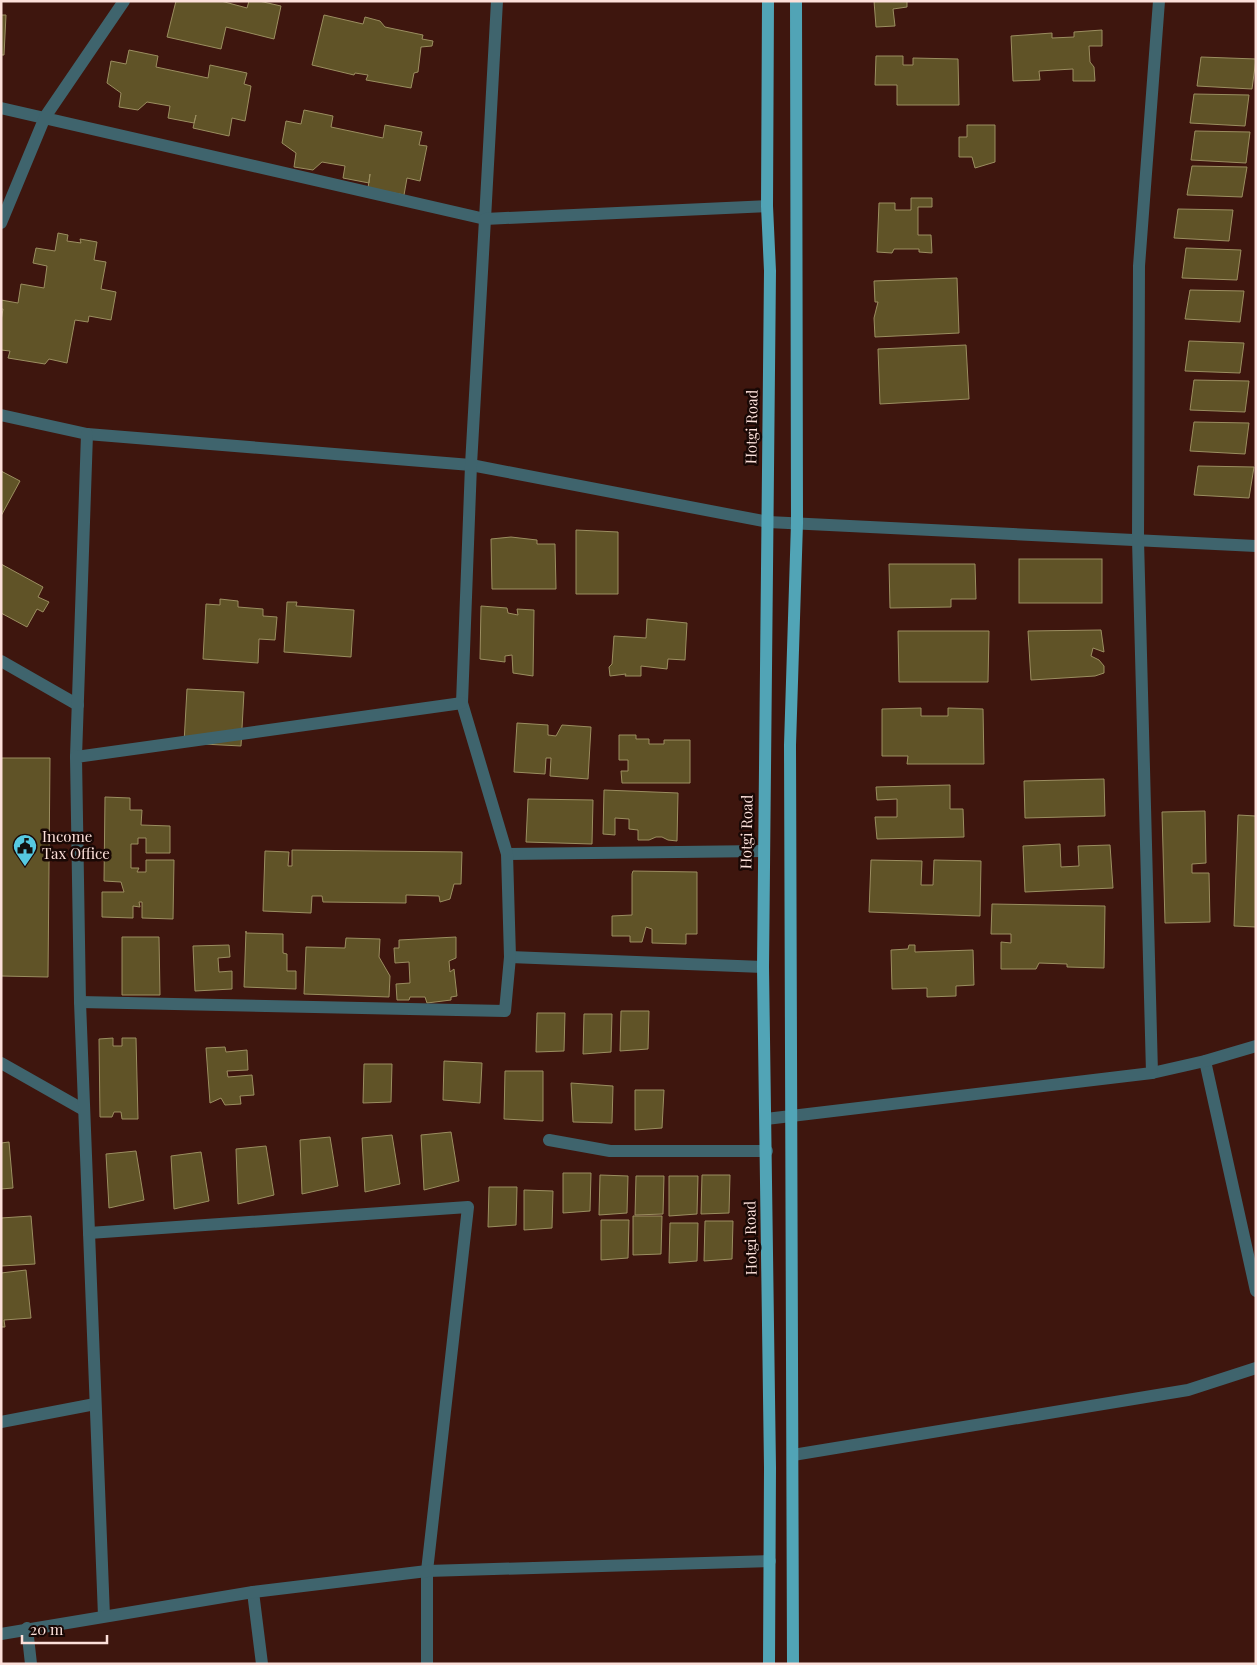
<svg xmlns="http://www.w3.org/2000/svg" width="1257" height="1665" font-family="'Playfair Display',serif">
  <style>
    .building { fill: #605327; stroke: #9b8e60 }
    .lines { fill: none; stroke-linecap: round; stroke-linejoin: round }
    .minor { stroke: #3f646d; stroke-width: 12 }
    .major { stroke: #51a4b6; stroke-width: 12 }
    .labels { text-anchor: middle; stroke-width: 5; stroke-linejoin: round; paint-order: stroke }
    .street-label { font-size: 15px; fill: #fce0da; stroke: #190805 }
    .poi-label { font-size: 15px; fill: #fce0da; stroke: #190805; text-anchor: start }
  </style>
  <rect width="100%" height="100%" fill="#3e160e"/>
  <g class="building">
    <polygon points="176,1 221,1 247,8 249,1 259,1 281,6 274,39 226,27 221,49 167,37"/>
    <polygon points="874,1 907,1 907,7 893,9 895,26 876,27"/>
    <polygon points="1,15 6,15 4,55 1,55"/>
    <polygon points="324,15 363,24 365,17 380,21 385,27 423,35 422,39 433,41 432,46 421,47 418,72 414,73 411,88 366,80 368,75 355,73 354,75 312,65"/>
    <polygon points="1102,30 1102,46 1089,46 1090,62 1094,67 1095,81 1073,81 1073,69 1039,71 1040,80 1013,81 1011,36 1052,33 1052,38 1074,37 1074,32"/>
    <polygon points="129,50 158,56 156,67 208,78 210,65 247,73 244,84 251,86 245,121 232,118 229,136 193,128 196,115 194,123 168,118 170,106 147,102 138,110 119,107 121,93 107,83 111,61 126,64"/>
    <polygon points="876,56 903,56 903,65 913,65 913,58 958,59 959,105 897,105 897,85 875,85"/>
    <polygon points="1201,57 1256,59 1252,89 1197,86"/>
    <polygon points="1194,94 1249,95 1245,126 1190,123"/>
    <polygon points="304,110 333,116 331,127 383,138 385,125 422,132 419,145 427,146 420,181 407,178 404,195 368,188 370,174 369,183 343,178 345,166 322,162 313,170 294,167 296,153 282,143 286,121 301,124"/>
    <polygon points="967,125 995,125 995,162 975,168 972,157 959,157 959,137 967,137"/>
    <polygon points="1195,131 1250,132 1246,163 1191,160"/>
    <polygon points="1192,166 1247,167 1242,197 1187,195"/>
    <polygon points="911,198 932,198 932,207 918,207 918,235 931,235 932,253 919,252 919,249 894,249 892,253 877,252 879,203 895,203 895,210 911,210"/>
    <polygon points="1178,209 1233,210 1229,241 1174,238"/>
    <polygon points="58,233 68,235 67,241 81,243 80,239 97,242 94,260 106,262 101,289 116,292 111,320 89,316 88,322 75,320 67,363 49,359 45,364 8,358 10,351 1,350 1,321 3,309 1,309 1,300 18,303 21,284 44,288 47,266 33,263 36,248 55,251"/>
    <polygon points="1186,248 1241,250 1237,280 1182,278"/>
    <polygon points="957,278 959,333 875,337 874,318 878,302 875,302 874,281"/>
    <polygon points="1190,290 1244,291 1240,322 1185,319"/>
    <polygon points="1189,341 1244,343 1240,373 1185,371"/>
    <polygon points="966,345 969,399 880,404 878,349"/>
    <polygon points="1194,380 1249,381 1245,412 1190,410"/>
    <polygon points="1194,422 1249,423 1245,454 1190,451"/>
    <polygon points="1198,466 1254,467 1249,498 1194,495"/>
    <polygon points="1,471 20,481 1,516"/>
    <polygon points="576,530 618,532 618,594 576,594"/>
    <polygon points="511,537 537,540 537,544 555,544 556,589 492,589 491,539"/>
    <rect x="1019" y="559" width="83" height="44"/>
    <polygon points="1,564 43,587 38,597 49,602 43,612 37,609 27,627 1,613"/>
    <polygon points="889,564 975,564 976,599 951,599 951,607 890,608"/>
    <polygon points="220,599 238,601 238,607 263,609 263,616 277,617 275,640 259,639 258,663 203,659 206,604 220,605"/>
    <polygon points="287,602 297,602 296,606 354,610 351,657 284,652"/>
    <polygon points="481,606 507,608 508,613 518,615 517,609 534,610 533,676 513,673 512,655 505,656 505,662 480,659"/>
    <polygon points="647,619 687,623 685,660 668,659 667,669 641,666 641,676 625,676 626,674 610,676 609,667 612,664 614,636 646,638"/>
    <polygon points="1101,630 1104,652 1093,648 1091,656 1099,660 1104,666 1104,673 1095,676 1031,680 1028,631"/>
    <polygon points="898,631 989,631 988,682 899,682"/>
    <polygon points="187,689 244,692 241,746 184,743"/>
    <polygon points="921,708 921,716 948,716 948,708 983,709 984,764 907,764 908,756 882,756 882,709"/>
    <polygon points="517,723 548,725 548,735 556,736 562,725 591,727 588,779 550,776 551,758 546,758 545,774 514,772"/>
    <polygon points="619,735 636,735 636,739 649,739 649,744 664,744 664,740 690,740 690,783 622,783 621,771 628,771 628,760 619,760"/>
    <polygon points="1,758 50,758 48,977 1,976"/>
    <polygon points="1104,779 1105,816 1025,818 1024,781"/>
    <polygon points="950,785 950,809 963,809 964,837 877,839 875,817 897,817 897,799 877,800 876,787"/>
    <polygon points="604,790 678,793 677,841 668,840 662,837 656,837 649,840 638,840 638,830 629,829 629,819 615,818 615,835 603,834"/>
    <polygon points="105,797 130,798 130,810 142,810 141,825 170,826 170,853 146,853 146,838 138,838 138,844 131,844 131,868 139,868 137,872 146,872 146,860 174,860 173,919 142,918 142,902 139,902 140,907 133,906 133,918 102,917 102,892 124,892 121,882 104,881"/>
    <polygon points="528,799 593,800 592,844 526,842"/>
    <polygon points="1205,811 1206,863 1192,864 1192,873 1209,873 1210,922 1165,923 1162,812"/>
    <polygon points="1238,815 1256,816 1256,927 1234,926"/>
    <polygon points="1060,844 1061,867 1079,866 1078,846 1110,845 1113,888 1025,892 1023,846"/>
    <polygon points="292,850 462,852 461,884 454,884 450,899 440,902 439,896 406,895 406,903 323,902 322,896 312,896 311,913 263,911 265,851 289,852 288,866 292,866"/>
    <polygon points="871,860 922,861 921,885 933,885 934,860 981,861 980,916 869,912"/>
    <polygon points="633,871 697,872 697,934 686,934 686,944 652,943 652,929 646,927 642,942 630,942 630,936 612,936 612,916 632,915 632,874"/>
    <polygon points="992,904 1105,906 1104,968 1067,967 1067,964 1039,963 1036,969 1001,969 1001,942 1011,943 1011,934 991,934"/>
    <polygon points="246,931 246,933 283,934 283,953 287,954 287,971 296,971 296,989 244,987"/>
    <polygon points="122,937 159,937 160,995 122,995"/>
    <polygon points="456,937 456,958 449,961 450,972 454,969 457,996 451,997 451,1000 427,1003 425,997 410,997 409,1000 397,1000 396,984 410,983 409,962 395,963 394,948 399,948 399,940"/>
    <polygon points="346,938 380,939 379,957 390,976 389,997 304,994 306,947 345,948"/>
    <polygon points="229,945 230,957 218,958 219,972 232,971 232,989 195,991 193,946"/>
    <polygon points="909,945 915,945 915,952 973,950 974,985 956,986 956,996 927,997 927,988 892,989 891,950 908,949"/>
    <polygon points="621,1011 649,1011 648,1049 620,1051"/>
    <polygon points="537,1013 565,1013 564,1051 536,1052"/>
    <polygon points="584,1014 612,1014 611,1052 583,1054"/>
    <polygon points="113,1038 113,1046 122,1046 122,1038 136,1038 138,1119 122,1119 121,1112 114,1112 112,1117 100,1117 99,1039"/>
    <polygon points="225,1047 226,1052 247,1050 248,1070 227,1071 228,1077 252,1075 254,1095 240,1096 241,1104 225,1105 221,1098 210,1103 206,1048"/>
    <polygon points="444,1061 482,1063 480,1103 443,1100"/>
    <polygon points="364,1064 392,1064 391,1102 363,1103"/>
    <polygon points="505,1071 543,1071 543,1121 504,1119"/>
    <polygon points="571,1083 613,1086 612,1123 573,1122"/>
    <polygon points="635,1090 664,1090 662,1128 635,1130"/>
    <polygon points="451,1132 459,1181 424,1190 421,1135"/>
    <polygon points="392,1135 400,1184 365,1192 362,1138"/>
    <polygon points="330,1137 338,1186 302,1194 300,1140"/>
    <polygon points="9,1142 13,1188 1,1189 1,1143"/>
    <polygon points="266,1146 274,1195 238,1204 236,1149"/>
    <polygon points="136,1151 144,1200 109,1208 106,1154"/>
    <polygon points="201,1152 209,1201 174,1209 171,1156"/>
    <polygon points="563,1173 591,1173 590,1211 563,1213"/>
    <polygon points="600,1175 628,1176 627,1213 599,1215"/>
    <polygon points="702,1175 730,1175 729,1213 701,1214"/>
    <polygon points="636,1176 664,1176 663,1214 635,1215"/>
    <polygon points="669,1176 698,1176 697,1214 669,1216"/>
    <polygon points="489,1187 517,1187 516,1225 488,1227"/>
    <polygon points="524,1190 553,1191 552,1228 524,1230"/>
    <polygon points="31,1216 35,1264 1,1266 1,1218"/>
    <polygon points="633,1216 662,1216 661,1254 633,1255"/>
    <polygon points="601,1220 629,1220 628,1258 601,1260"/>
    <polygon points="705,1221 733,1221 732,1259 704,1261"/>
    <polygon points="670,1223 698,1223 697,1261 669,1263"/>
    <polygon points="26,1270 31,1318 4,1320 5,1327 1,1327 1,1273"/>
  </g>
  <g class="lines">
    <g class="minor">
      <polyline points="1,108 485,219 497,1"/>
      <polyline points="1,223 45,117 124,1"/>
      <polyline points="1,415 87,434 471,465 768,522 1256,546"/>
      <polyline points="1,661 78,705"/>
      <polyline points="76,757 87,434"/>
      <polyline points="507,854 763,851"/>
      <polyline points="510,957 763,967"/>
      <polyline points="80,1002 505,1011 510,957 507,854 462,703 471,465 485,219 767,206"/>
      <polyline points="1205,1061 1256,1291"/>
      <polyline points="1,1063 84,1110"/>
      <polyline points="1152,1073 1205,1061 1256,1046"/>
      <polyline points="766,1119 1152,1073 1138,540 1139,266 1159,1"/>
      <polyline points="549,1140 610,1151 767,1151"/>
      <polyline points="89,1233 468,1207 427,1571 427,1664"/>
      <polyline points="1,1422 95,1404"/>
      <polyline points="793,1455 1188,1390 1256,1368"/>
      <polyline points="253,1592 262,1664"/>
      <polyline points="104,1616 80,1002 76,757 462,703"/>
      <polyline points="27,1628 31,1664"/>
      <polyline points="1,1634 253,1592 427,1571 770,1561"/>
    </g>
    <g class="major">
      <polyline points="768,1 767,206 770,271 763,967 770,1468 769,1664"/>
      <polyline points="793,1664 790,745 797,523 796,1"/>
    </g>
  </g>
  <defs>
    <g id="civic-pin" transform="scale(1.25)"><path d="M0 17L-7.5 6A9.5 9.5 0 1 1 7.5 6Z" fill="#56c9e1" stroke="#190805"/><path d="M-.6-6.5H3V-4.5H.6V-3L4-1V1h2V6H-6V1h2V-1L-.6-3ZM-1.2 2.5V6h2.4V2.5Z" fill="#111"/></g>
  </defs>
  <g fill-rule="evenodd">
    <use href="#civic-pin" x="25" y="846"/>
  </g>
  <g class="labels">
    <g class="street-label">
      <text transform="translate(752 427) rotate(-89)" y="5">Hotgi Road</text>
      <text transform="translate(747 832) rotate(-89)" y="5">Hotgi Road</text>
      <text transform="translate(751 1238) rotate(-91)" y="5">Hotgi Road</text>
    </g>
    <g class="poi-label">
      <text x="42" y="842">Income<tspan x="42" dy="17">Tax Office</tspan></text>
    </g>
  </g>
  <rect width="1257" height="1665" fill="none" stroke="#fce0da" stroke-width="5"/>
  <path d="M22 1635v8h85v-8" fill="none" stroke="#fce0da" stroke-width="2.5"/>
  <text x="30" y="1635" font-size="15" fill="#fce0da" stroke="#190805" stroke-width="4" paint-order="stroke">20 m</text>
</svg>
